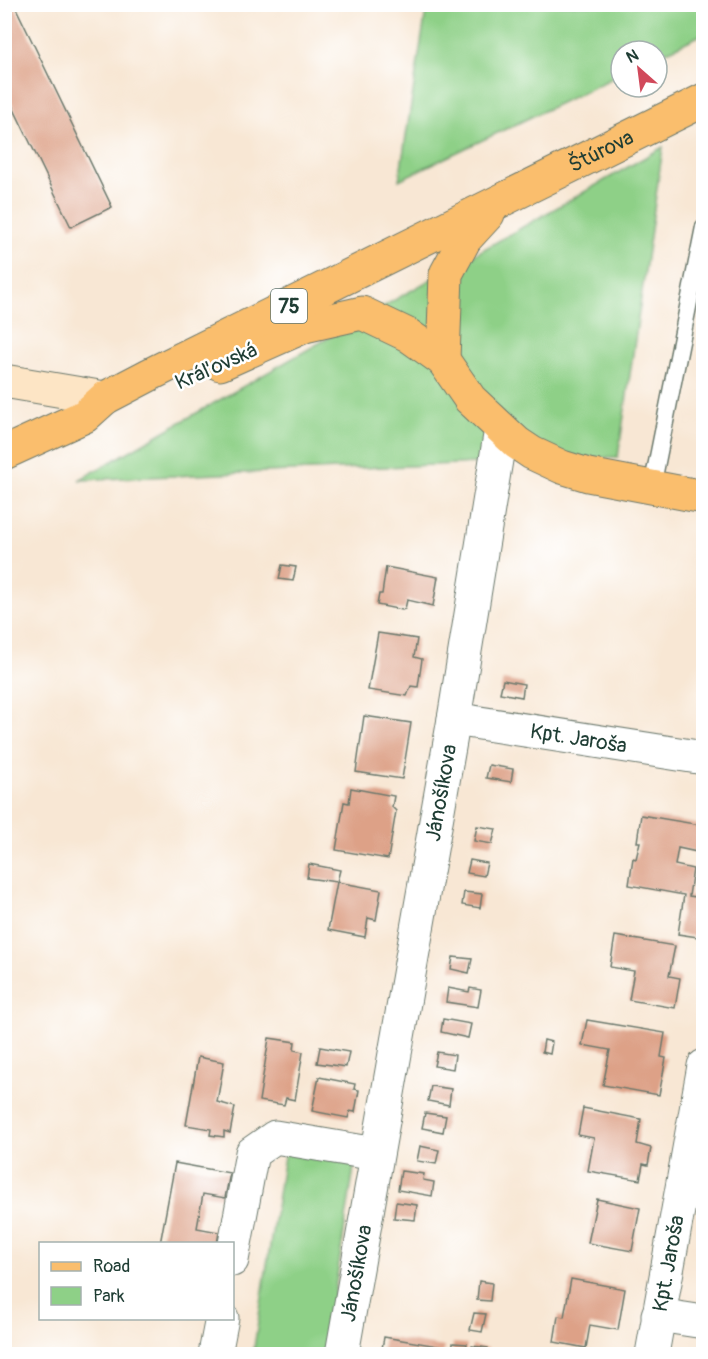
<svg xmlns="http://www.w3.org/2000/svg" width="708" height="1359" font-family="Pangolin,sans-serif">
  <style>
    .green { fill: #8ed087; stroke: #56865e; stroke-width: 1.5 }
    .building { fill: #dda187 }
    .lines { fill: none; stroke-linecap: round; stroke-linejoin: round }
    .lane-casing { stroke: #6b786c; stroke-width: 19 }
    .street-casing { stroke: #6b786c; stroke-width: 35 }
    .secondary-casing { stroke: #6b786c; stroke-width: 35 }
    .primary-casing { stroke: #6b786c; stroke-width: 35 }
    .lane { stroke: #fff; stroke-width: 16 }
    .street { stroke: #fff; stroke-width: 33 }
    .secondary { stroke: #fde5c5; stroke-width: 33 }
    .primary { stroke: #fabe6d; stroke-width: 33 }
    .labels { text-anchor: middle; stroke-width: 5; stroke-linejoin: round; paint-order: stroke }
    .shield { fill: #fff; stroke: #627771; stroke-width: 1.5 }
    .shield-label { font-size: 20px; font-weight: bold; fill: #1f3d34 }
    .street-label { font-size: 21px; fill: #1f3d34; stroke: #fff }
  </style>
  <rect width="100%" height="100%" fill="#fff"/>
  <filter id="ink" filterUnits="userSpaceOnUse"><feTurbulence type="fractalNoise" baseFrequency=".0167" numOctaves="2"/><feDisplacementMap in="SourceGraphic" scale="12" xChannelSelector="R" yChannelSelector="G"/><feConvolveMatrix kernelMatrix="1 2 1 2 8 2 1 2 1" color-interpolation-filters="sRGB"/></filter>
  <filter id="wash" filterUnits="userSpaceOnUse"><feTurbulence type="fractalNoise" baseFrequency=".008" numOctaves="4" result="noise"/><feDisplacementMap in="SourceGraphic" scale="24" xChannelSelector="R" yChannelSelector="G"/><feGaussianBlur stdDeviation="1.35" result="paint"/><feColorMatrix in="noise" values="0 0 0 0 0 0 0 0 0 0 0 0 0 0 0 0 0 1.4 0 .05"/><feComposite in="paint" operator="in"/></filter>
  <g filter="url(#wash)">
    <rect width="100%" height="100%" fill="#f8e7d4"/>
    <g class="green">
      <polygon points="427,5 703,5 703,34 657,56 657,51 621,51 621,74 399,180"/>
      <polygon points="663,147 618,457 79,480"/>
      <polygon points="285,1150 355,1161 325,1354 253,1354"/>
    </g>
    <g id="blocks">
      <g class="building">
        <polygon points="4,4 14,4 112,207 71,227 9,99 4,101"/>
        <polygon points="282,565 296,567 293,581 279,579"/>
        <polygon points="386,567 438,577 433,606 407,600 405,609 402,610 377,605 379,594 382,594"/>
        <polygon points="378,633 417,639 414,657 422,659 418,687 411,686 407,696 368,690"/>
        <polygon points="503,680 524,684 522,697 500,693"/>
        <polygon points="364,716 411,723 402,779 356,772"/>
        <polygon points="489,765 513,769 511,782 486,778"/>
        <polygon points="351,788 394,796 392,807 396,811 388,859 336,850 344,802 349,803"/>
        <polygon points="641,815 701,825 697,852 678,848 675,865 693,869 689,896 704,898 704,938 678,934 684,895 629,885 633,858 636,859 640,842 637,842"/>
        <polygon points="477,826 496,829 492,844 474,841"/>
        <polygon points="470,860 487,863 484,876 467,873"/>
        <polygon points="309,864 340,870 337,882 307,878"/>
        <polygon points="337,882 381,890 376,920 368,918 365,937 328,930"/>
        <polygon points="464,892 482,894 480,908 462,905"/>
        <polygon points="615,936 675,946 669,976 680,978 675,1008 629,1000 634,971 610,967"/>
        <polygon points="453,957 472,959 469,973 451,969"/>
        <polygon points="448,988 469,992 470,988 481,990 478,1007 446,1002"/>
        <polygon points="443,1019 471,1024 468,1038 441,1032"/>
        <polygon points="587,1020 665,1033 661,1057 666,1058 659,1095 603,1085 610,1050 582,1045"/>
        <polygon points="269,1038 295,1042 294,1050 303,1052 295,1100 286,1098 284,1105 259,1101"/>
        <polygon points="544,1040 552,1042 550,1054 542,1052"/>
        <polygon points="320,1047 349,1052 346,1067 317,1063"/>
        <polygon points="437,1052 455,1055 453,1069 434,1066"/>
        <polygon points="198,1057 224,1062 217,1102 235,1107 230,1133 224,1131 224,1137 210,1135 211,1129 186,1125"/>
        <polygon points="319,1077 355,1084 354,1089 359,1090 355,1112 350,1111 348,1118 312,1111"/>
        <polygon points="431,1086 451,1089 449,1105 428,1101"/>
        <polygon points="583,1108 641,1119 637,1144 651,1148 648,1165 643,1164 640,1180 588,1171 594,1138 578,1135"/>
        <polygon points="425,1113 446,1116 443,1132 422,1128"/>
        <polygon points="420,1146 439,1150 436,1164 417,1161"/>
        <polygon points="175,1163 230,1173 225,1198 203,1194 197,1228 219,1232 217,1244 160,1244"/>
        <polygon points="401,1171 424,1174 423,1180 434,1182 432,1196 398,1190"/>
        <polygon points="597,1199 640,1208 632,1251 588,1243"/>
        <polygon points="396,1202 417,1205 415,1220 394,1218"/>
        <polygon points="571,1279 625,1289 618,1330 590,1325 586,1348 554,1342 558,1316 564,1317"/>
        <polygon points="479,1281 492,1283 490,1301 477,1300"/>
        <polygon points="474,1313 486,1314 482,1332 470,1330"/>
        <polygon points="384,1337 444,1347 443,1354 381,1354"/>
        <polygon points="453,1343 467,1344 465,1354 452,1354"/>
        <polygon points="472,1346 488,1348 488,1354 471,1354"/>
      </g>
    </g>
  </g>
  <g filter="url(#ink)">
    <use href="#blocks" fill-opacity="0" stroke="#6b786c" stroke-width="1.5"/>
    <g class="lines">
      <g class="lane-casing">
        <polyline id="lane" points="652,487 704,227"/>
      </g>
      <g class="street-casing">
        <g id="street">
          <path id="s1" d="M454,719l250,39"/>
          <polyline points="232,1260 252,1153 275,1137 376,1154"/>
          <polyline points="658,1315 704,1322"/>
          <polyline points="215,1354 222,1318"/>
          <path id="s2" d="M342,1354l112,-635 47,-290"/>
          <path id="s3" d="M652,1354l52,-288"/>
        </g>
      </g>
      <g class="secondary-casing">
        <polyline id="secondary" points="4,381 105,398"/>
      </g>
      <g class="primary-casing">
        <g id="primary">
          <polyline points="443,360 446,274 465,239 488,214"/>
          <polyline points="220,364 305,326 362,313 408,335 443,360 470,399 517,443 532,453 562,467 588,475 704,497"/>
          <path id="s4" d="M4,453l81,-37 20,-18 44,-23 555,-275"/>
        </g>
      </g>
      <use href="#lane" class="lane"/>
      <use href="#street" class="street"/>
      <use href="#secondary" class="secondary"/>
      <use href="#primary" class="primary"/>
    </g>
  </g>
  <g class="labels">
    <rect class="shield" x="271" y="289" width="36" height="34" rx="4.5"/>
    <g class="shield-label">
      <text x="289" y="313">75</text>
    </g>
    <g class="street-label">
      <text dy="7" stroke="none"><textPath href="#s4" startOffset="670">Štúrova</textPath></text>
      <text transform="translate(216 366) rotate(-24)" y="7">Kráľovská</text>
      <text dy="7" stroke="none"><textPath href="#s1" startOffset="126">Kpt. Jaroša</textPath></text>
      <text dy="7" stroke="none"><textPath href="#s2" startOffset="570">Jánošíkova</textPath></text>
      <text dy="7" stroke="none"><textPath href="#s3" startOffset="92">Kpt. Jaroša</textPath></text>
      <text dy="7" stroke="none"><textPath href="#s2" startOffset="82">Jánošíkova</textPath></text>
    </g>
  </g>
  <rect width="708" height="1359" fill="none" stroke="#fff" stroke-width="24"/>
  <rect x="39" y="1242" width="195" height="78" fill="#ffffff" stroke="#a5b1ae" stroke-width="1.5"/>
  <rect x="51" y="1262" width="30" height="9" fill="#fabe6d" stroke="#a5b1ae" stroke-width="1.5"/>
  <text x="93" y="1272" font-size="18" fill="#1f3d34">Road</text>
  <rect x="51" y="1287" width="30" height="18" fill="#8ed087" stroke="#a5b1ae" stroke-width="1.5"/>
  <text x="93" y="1302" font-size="18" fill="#1f3d34">Park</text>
  <g transform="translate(639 69) rotate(332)"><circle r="28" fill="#ffffff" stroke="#a5b1ae" stroke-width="1.5"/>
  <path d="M0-4.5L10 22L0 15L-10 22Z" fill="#d1495b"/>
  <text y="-9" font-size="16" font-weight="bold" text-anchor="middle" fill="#1f3d34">N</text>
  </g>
</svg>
